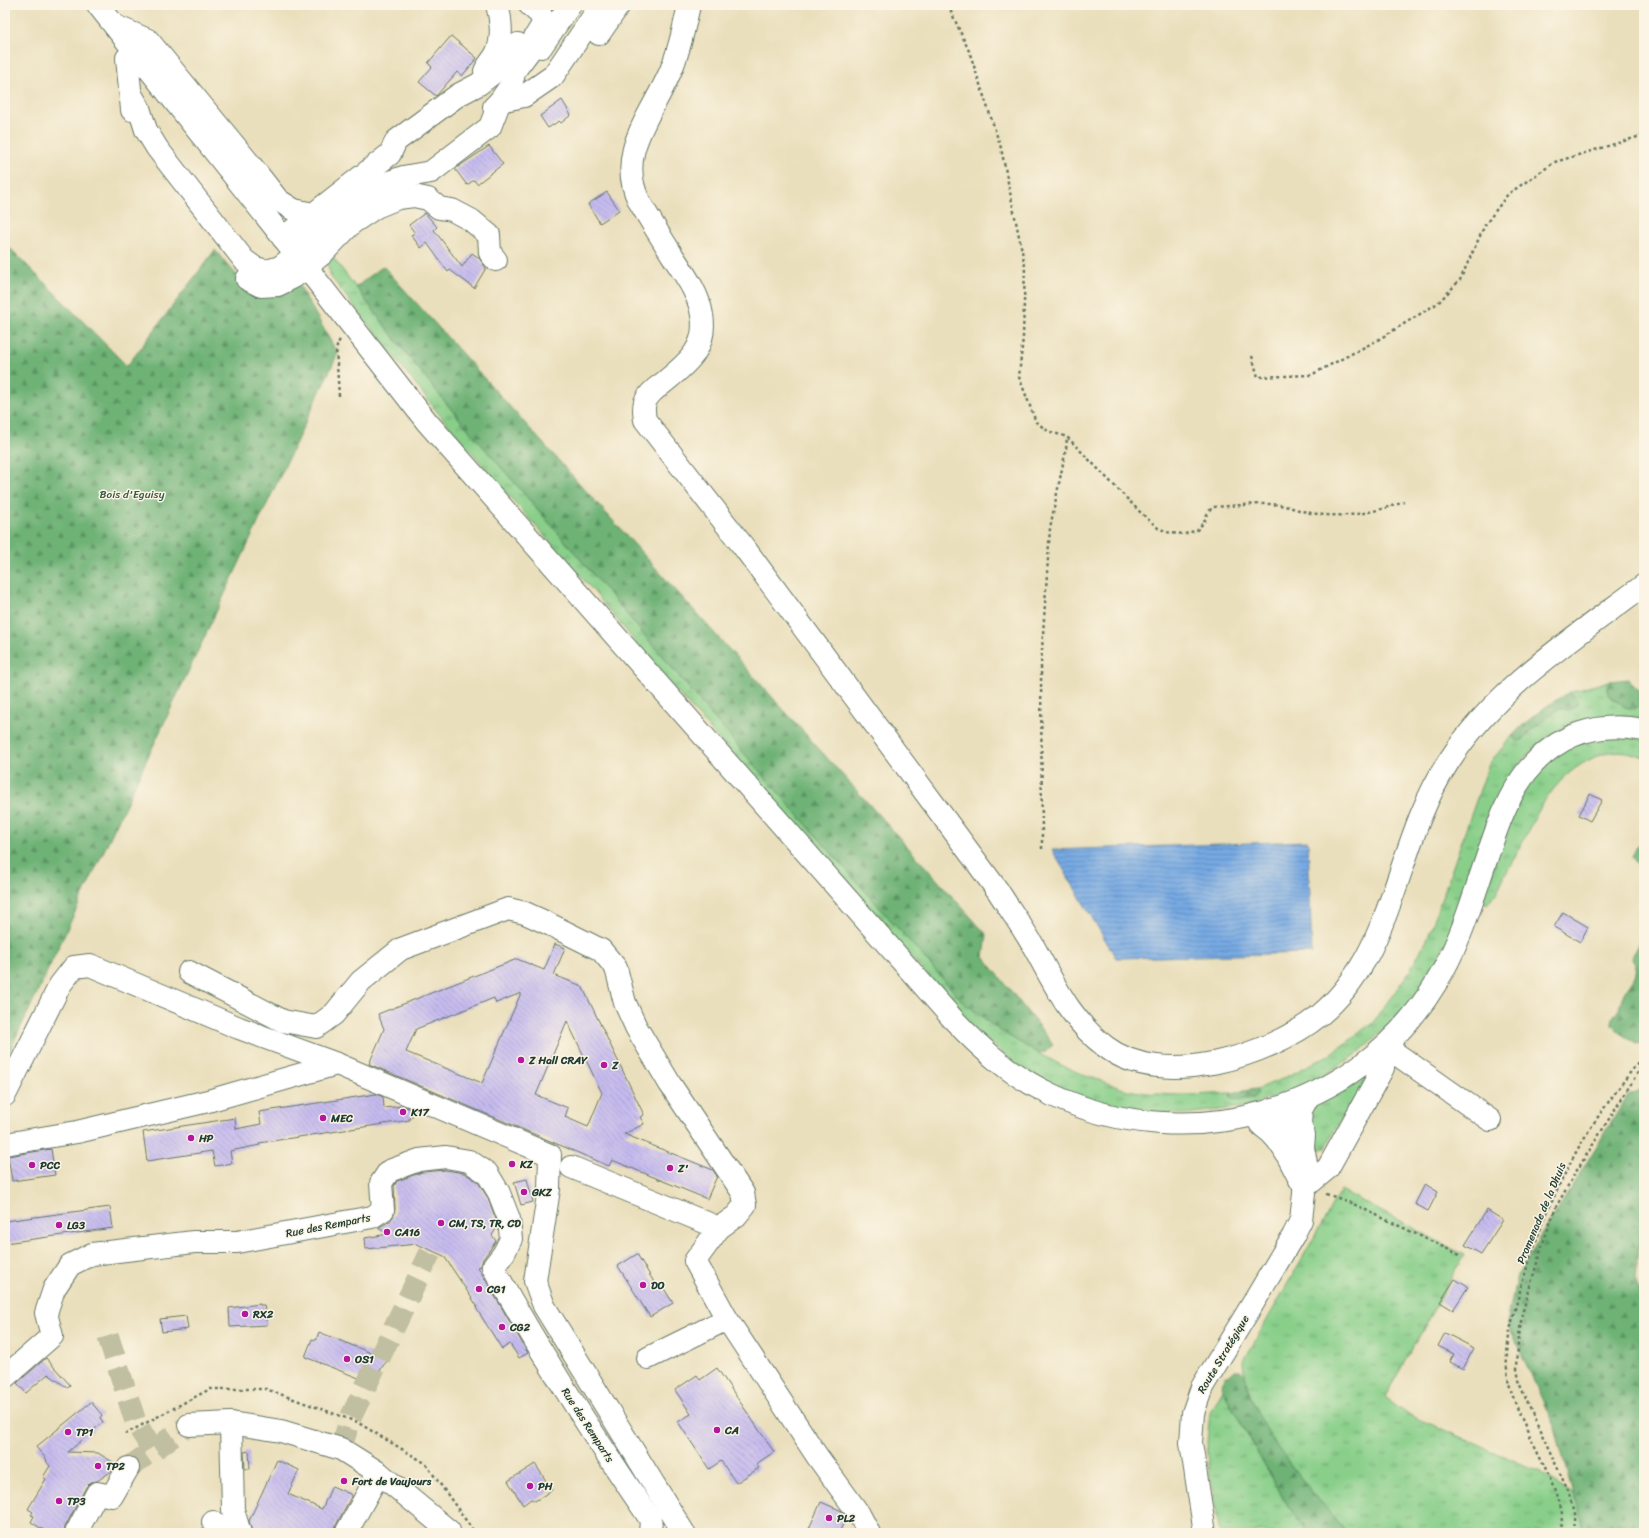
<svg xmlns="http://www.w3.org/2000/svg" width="1649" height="1538" font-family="Sriracha,sans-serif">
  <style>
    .grass { fill: url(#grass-tufts); stroke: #54865f }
    .forest { fill: url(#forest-firs); stroke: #467855 }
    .water { fill: url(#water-rules); stroke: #4a738c }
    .building { fill: url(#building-back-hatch); fill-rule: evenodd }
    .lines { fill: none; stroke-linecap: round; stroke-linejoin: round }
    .minor-tunnel { stroke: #c1bfa1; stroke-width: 22; stroke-dasharray: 22 11; stroke-linecap: butt }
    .minor-casing { stroke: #667664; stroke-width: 24 }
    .major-casing { stroke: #667664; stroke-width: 24 }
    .path { stroke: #667664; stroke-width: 2.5; stroke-dasharray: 3 3; stroke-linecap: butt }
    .minor { stroke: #fff; stroke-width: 22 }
    .major { stroke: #fff; stroke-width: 22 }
    .poi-dot { fill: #b5179e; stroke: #fcf5e5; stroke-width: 1.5 }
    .labels { text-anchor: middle; stroke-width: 3; stroke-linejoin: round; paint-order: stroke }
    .park-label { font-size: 11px; fill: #345a45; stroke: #fcf5e5 }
    .poi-label { font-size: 11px; font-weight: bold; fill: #1f3d34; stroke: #fcf5e5; text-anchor: start }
    .street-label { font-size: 11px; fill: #1f3d34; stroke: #fcf5e5 }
  </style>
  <defs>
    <pattern id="grass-tufts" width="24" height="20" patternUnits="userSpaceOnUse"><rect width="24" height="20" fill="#89cf8a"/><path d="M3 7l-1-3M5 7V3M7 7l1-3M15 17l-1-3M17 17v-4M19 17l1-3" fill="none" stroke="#6fa972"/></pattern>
    <pattern id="forest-firs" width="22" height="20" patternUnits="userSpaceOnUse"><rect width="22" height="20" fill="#6eb276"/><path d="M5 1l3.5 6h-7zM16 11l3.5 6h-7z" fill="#5a9262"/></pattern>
    <pattern id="water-rules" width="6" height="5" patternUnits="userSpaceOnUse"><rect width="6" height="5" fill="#76a9e3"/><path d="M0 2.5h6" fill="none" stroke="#608bb9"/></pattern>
    <pattern id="building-back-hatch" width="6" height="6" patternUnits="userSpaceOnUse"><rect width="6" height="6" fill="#c6bbef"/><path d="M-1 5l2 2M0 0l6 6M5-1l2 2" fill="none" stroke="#a099c2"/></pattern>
  </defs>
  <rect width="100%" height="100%" fill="#fcf5e5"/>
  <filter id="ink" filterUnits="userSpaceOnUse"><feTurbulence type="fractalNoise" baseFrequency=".025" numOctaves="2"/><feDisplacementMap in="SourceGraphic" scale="8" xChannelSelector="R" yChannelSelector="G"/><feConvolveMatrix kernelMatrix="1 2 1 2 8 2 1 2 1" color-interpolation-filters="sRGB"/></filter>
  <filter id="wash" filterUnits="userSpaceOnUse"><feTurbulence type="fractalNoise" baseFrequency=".012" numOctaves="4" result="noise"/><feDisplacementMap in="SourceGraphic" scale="16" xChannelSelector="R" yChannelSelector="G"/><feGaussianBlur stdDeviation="0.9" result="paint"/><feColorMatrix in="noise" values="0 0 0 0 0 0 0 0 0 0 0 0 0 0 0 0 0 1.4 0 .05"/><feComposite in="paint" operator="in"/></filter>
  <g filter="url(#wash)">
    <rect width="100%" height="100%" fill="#eadfbc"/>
    <g class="grass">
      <path d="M329,252l76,100 50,62 104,120 195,231 209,237c44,34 86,62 139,79 8,3 17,7 26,9 34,7 69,5 103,3l-1,3 10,4 14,-2 4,-5 -2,-4 22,-8 47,-24 24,-16 25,-20 35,-49 19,-35 61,-173 23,-28 1,2 14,-2 4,-6 25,-19 4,-2 10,1 3,-15 -5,-2 41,-12 -2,8 4,9 5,2 9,7 19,-7v19c-55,-11 -102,11 -133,56l-58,153 -24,50 -32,40 -40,36 -41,27 -64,24 -15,3 -53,6 -48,-2 -64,-19 -48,-23 -47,-38 -307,-348 -80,-97 -80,-90 -71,-83 -108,-137 -4,-15z"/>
      <path d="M1626,737l18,3v17c-6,-2 -12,-4 -18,-5 -12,-2 -25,1 -35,7 -48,23 -62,75 -87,118 -4,8 -10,23 -18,27l-4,-4c21,-61 39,-143 111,-161 10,-2 23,-1 33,-2z"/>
      <polygon points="1364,1075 1367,1075 1370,1082 1346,1110 1326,1147 1321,1150 1309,1133 1311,1111 1317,1104"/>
      <path d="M1341,1190l123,65 -79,142 25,18 128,56 35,23 10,25 -1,14h-235c-36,-43 -86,-95 -101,-150 -2,-6 -2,-14 -3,-21z"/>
      <polygon points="1222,1389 1288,1506 1308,1533 1220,1533 1210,1477 1207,1442 1210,1412"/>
    </g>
    <g class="forest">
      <polygon points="5,243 127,366 215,250 241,280 297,281 335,349 339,351 5,1061"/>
      <polygon points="383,266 987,935 984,957 1053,1044 1046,1052 1037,1053 999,1030 963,1002 754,765 559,534 455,414 405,352 356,287"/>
      <polygon points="1628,679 1642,694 1644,700 1642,705 1633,709 1625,707 1608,695 1607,689 1609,681"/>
      <path d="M1568,693l5,2 5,6 -2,5 -6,4 -10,-1 -4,2 -25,19 -8,10 -6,1 -5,-5c17,-18 35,-31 56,-43z"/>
      <polygon points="1644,839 1644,867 1637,864 1632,857 1637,846"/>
      <path d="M1644,933v108l-1,2 -6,1 -19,-13 -6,-6c0,-9 3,-10 7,-17 2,-5 3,-11 5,-15 8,-14 19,-21 7,-36z"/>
      <polygon points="1256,1089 1258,1093 1254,1098 1240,1100 1232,1099 1231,1093"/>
      <polygon points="1640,1090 1644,1094 1644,1192 1636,1280 1644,1300 1644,1533 1582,1533 1583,1519 1573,1494 1555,1428 1507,1322 1517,1276 1628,1095"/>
      <path d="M1234,1370h6l5,4c7,54 68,118 102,159h-39l-20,-27 -66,-117c-1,-9 6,-13 12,-19z"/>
    </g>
    <polygon class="water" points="1308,841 1312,953 1116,958 1052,850"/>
    <g id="blocks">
      <g class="building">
        <polygon points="451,36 477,58 462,76 457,72 436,96 419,82 432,67 428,63"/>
        <polygon points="562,100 571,115 561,123 559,121 548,128 540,116"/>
        <polygon points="489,146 503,164 477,184 474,180 467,185 455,169"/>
        <polygon points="607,192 619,210 600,223 588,204"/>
        <polygon points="425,213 437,227 434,230 462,267 472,253 479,258 486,268 474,288 450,270 448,272 427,243 421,248 411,235 415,233 409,225"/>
        <polygon points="1590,794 1602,800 1590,821 1579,815"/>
        <polygon points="1563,912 1588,927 1580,942 1554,927"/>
        <path d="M555,944l10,4 -11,27 28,11 62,129 -4,2 4,7 -20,10 89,36 4,6 -10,23 -95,-39 -3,6 -240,-102 15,-35 -6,-15 139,-55 27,11zM521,993l-39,90 -76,-31 10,-23 78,-31 2,5zM567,1021l35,72 -14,34 -23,-10 3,-9 -32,-13z"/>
        <polygon points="376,1094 383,1097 384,1108 403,1106 411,1109 412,1117 409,1118 410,1120 259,1143 260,1145 230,1151 232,1163 215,1166 212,1151 147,1161 143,1132 235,1118 236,1129 261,1124 259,1112"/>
        <polygon points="51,1149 55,1175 12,1181 8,1156"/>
        <polygon points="446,1170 464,1173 478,1182 488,1198 497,1222 497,1228 492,1235 496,1241 483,1259 481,1266 478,1267 528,1353 519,1358 510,1344 502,1349 476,1308 477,1306 444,1256 417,1244 366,1249 365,1238 388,1234 378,1228 390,1221 394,1215 395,1209 394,1186 397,1181 422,1172"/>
        <polygon points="527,1179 533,1202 521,1205 514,1182"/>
        <polygon points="1425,1184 1438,1192 1428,1211 1415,1204"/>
        <polygon points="110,1207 113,1228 5,1243 5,1221"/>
        <polygon points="1487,1210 1503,1220 1481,1254 1465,1245"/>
        <polygon points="637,1254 657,1287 661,1284 673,1303 650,1317 618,1266"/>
        <polygon points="1455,1279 1468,1287 1453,1310 1440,1302"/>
        <polygon points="260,1304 260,1305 264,1305 267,1325 230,1327 229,1308"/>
        <polygon points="186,1316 188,1329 162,1332 160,1319"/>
        <polygon points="319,1332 388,1360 382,1367 374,1384 305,1357 312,1339 316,1340"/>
        <polygon points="1445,1333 1474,1348 1463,1369 1450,1362 1454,1354 1438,1346"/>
        <polygon points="46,1358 70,1385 68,1388 48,1374 26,1393 17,1383"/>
        <polygon points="717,1368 774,1452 756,1464 759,1468 736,1483 721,1461 709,1469 678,1422 691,1414 675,1390 697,1375 700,1380"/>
        <polygon points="91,1402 102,1415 100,1418 103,1422 68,1452 98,1453 116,1464 112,1471 97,1481 91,1482 86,1487 65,1527 64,1533 48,1533 31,1522 34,1516 31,1515 33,1512 28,1509 46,1479 43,1477 50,1466 46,1461 47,1460 36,1447"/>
        <polygon points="249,1451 250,1469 245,1469 244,1452"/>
        <polygon points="277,1460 299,1470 288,1494 322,1509 332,1486 352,1495 335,1527 334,1533 252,1532 249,1521"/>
        <polygon points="535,1464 552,1490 535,1501 531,1499 523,1505 508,1481"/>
        <polygon points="821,1502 842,1511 846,1517 839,1533 807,1533"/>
      </g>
    </g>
  </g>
  <g filter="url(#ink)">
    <use href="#blocks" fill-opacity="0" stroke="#667664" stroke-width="1"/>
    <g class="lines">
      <g class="minor-tunnel">
        <polyline points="108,1336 136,1423 153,1451"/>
        <polyline points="341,1449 350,1419 430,1253"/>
        <polyline points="128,1468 189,1425"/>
      </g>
      <g class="minor-casing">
        <g id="minor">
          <path d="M689,5c-5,22 -9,44 -18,65 -18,44 -56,82 -32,131 11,19 23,38 35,57 11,17 25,36 28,57 6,34 -17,50 -40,69 -6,4 -14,11 -17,18 -2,6 -1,11 0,18l101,130 252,341c12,19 26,38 37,58 20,36 36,72 71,98 56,43 164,9 214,-32 18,-15 34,-36 46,-57 34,-63 43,-137 83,-197 48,-74 126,-124 195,-176"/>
          <polyline points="115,26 148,40 249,163 278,200 294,210 313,214"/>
          <polyline points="599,34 619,5"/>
          <polyline points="541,47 570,5"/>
          <path d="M485,71c3,-7 9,-12 12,-19 6,-13 4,-34 0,-47"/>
          <polyline points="132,96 139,108 146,130 157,148 244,260 255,268 267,271 280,267 306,246 343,212 372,188 403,177 431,172 490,127 500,101 511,85 515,70 533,46 535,37 543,24 541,15 530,5"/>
          <polyline points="494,107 500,101 524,96 553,76 601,5"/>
          <polyline points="132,110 127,58 135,51"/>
          <polyline points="283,238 390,154 396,141 458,95 479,84 501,67 518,44"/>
          <polyline points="247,279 261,286 278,285 294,277 321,255 352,223 376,207 398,198 414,196 428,199 439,208 452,210 471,220 489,235 490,253 496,260"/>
          <polyline points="189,972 283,1021 316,1027 334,1014 361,981 401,949 508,909 525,913 545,922 601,950 616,968 625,1003 636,1027 670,1084 743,1193 745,1205 736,1216 719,1228 695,1261 727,1319 817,1456 859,1514 869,1533"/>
          <polyline points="5,1095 60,985 74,967 90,965 239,1028 337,1064"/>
          <path d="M1273,1109c13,13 14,27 29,38"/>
          <path d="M1256,1115c4,13 9,11 17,20 14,14 19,32 29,48"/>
          <polyline points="5,1144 77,1132 208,1101 337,1064 550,1155 549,1189 535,1281 544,1306 684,1533"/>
          <polyline points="571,1167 719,1228"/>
          <polyline points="1304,1188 1328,1168 1383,1068 1385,1046 1490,1120"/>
          <polyline points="648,1358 727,1319"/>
          <path d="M5,1377l47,-41 -6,-23 8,-24 16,-24 22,-11 102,-12h43l135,-25 11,-7 -2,-27 8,-12 30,-11 27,-3 23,4 18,12 12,20 10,26 2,20 -7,14 -11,14c48,88 102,171 158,253l-1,13"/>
          <polyline points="231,1423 233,1510 240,1533"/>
          <polyline points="189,1425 231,1423 281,1431 341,1449 379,1473 449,1531"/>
          <polyline points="213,1522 233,1533"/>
          <polyline points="76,1533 97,1493 112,1496 128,1468"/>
          <polyline points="346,1533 379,1473"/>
          <polyline points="1205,1533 1191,1443 1193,1413 1202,1387 1252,1305 1293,1236 1301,1220 1307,1167 1303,1148 1304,1135 1300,1124 1301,1110 1308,1097"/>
        </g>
      </g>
      <g class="major-casing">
        <path id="major" d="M98,5l198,249 131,168 526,597c30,32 59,57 99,76 135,64 306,18 384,-112 23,-37 35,-79 49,-120 11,-32 21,-66 43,-93 30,-36 70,-49 116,-40"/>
      </g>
      <g class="path">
        <path d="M948,5l21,46 32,97 24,118 -2,71 -4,40 17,45 12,9 19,6 72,74 19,17 12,5 15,1 12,-4 7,-8 4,-10 5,-5c19,-1 37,-3 56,-3 15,0 27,6 42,9 33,6 61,0 93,-11"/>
        <polyline points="1252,356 1258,377 1311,375 1376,341 1438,303 1460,280 1485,225 1508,194 1555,162 1644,135"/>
        <polyline points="339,396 336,349 340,339"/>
        <polyline points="1042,849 1041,665 1050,528 1066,449 1067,437"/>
        <polyline points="1326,1194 1347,1201 1460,1255"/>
        <polyline points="125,1434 210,1389 266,1389 357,1422 425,1463 475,1533"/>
        <path d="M1563,1533c-2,-55 -41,-98 -54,-150 -6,-25 1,-56 8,-81 13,-50 32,-99 57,-146 19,-36 46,-69 70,-102"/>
        <polyline points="1576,1533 1575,1518 1569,1493 1532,1413 1520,1385 1517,1369 1518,1343 1522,1314 1542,1246 1556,1207 1574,1175 1637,1074 1644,1060"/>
      </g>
      <use href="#minor" class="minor"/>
      <use href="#major" class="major"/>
    </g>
  </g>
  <g class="poi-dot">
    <circle cx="521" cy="1060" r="4"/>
    <circle cx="604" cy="1065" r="4"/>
    <circle cx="403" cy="1112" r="4"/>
    <circle cx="323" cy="1118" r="4"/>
    <circle cx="191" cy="1138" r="4"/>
    <circle cx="512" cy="1164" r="4"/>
    <circle cx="32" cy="1165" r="4"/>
    <circle cx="670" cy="1168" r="4"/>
    <circle cx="524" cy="1192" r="4"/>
    <circle cx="441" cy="1223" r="4"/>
    <circle cx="59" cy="1225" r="4"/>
    <circle cx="387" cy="1232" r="4"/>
    <circle cx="643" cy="1285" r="4"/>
    <circle cx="479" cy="1289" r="4"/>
    <circle cx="245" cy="1314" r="4"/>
    <circle cx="502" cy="1327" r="4"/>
    <circle cx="347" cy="1359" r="4"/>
    <circle cx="717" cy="1430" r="4"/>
    <circle cx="68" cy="1432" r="4"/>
    <circle cx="98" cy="1466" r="4"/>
    <circle cx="344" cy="1481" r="4"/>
    <circle cx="530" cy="1486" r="4"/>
    <circle cx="59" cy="1501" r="4"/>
    <circle cx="829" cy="1518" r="4"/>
  </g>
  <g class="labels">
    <g class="park-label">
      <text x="132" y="498">Bois d'Eguisy</text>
    </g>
    <g class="poi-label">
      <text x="529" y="1064">Z Hall CRAY</text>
      <text x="612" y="1069">Z</text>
      <text x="411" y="1116">K17</text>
      <text x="331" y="1122">MEC</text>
      <text x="199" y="1142">HP</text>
      <text x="520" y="1168">KZ</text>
      <text x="40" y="1169">PCC</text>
      <text x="678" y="1172">Z'</text>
      <text x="532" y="1196">GKZ</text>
      <text x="449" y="1227">CM, TS, TR, CD</text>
      <text x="67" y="1229">LG3</text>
      <text x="395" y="1236">CA16</text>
      <text x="651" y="1289">DO</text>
      <text x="487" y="1293">CG1</text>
      <text x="253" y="1318">RX2</text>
      <text x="510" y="1331">CG2</text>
      <text x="355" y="1363">OS1</text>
      <text x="725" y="1434">CA</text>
      <text x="76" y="1436">TP1</text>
      <text x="106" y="1470">TP2</text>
      <text x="352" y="1485">Fort de Vaujours</text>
      <text x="538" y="1490">PH</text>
      <text x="67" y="1505">TP3</text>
      <text x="837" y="1522">PL2</text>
    </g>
    <g class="street-label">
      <text transform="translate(1541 1213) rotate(-67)" y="4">Promenade de la Dhuis</text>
      <text transform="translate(328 1225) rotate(-11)" y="4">Rue des Remparts</text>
      <text transform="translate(1223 1354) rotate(-59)" y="4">Route Stratégique</text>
      <text transform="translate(588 1425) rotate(57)" y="4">Rue des Remparts</text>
    </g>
  </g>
  <rect width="1649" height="1538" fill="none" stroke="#fcf5e5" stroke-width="20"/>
</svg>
